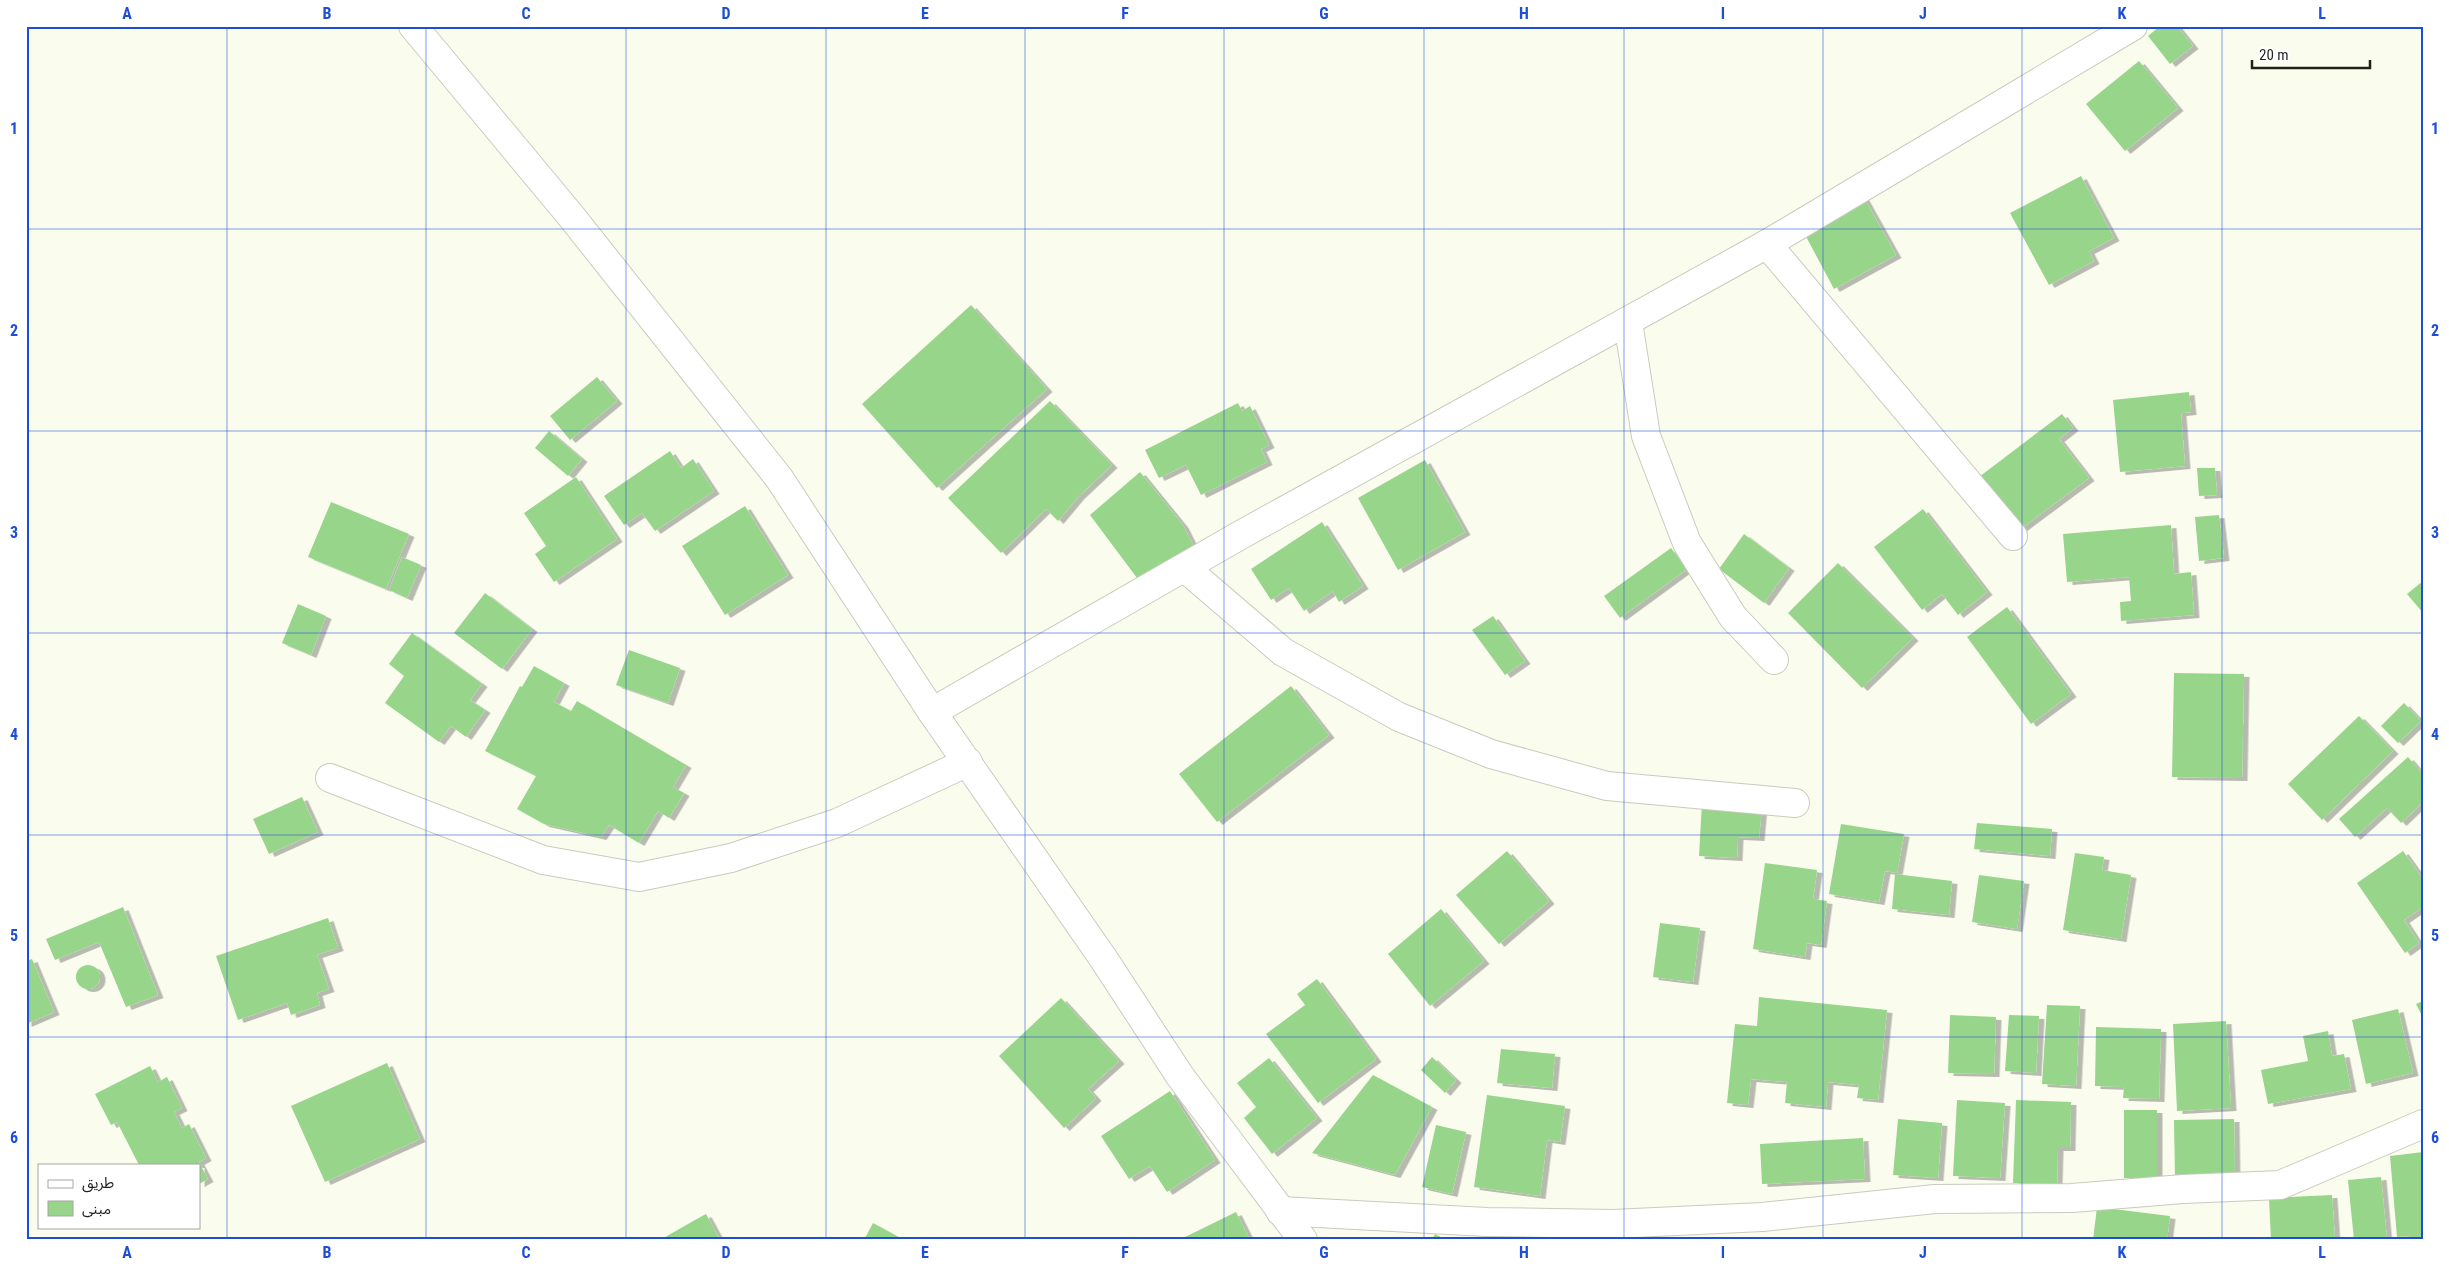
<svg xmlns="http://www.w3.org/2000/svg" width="2449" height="1266" font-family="'Roboto Condensed','Noto Sans Arabic',sans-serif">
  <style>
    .building { fill: #97d58b; filter: url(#shadow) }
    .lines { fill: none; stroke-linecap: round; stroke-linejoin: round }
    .minor-casing { stroke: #c8cbbd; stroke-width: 30 }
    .minor { stroke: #fff; stroke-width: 28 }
    .grid { fill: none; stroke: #1d4ed8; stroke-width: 1; stroke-opacity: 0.55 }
    .neatline { fill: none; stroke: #1d4ed8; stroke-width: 2 }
    .grid-label { font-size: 16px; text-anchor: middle; font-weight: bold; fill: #1d4ed8 }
  </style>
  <defs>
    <filter id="shadow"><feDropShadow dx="5.5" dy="3" stdDeviation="0" flood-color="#0004"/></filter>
  </defs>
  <rect width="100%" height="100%" fill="#fafdee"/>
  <g class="building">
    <polygon points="2160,26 2177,26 2193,46 2170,64 2148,36"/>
    <polygon points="2139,61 2178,108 2125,151 2086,104"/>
    <polygon points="2081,176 2114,238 2089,251 2094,261 2049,285 2010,213"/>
    <polygon points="1863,196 1896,255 1834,289 1802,229"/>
    <polygon points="971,305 1047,389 937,488 862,404"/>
    <polygon points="597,377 617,401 570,440 550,416"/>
    <polygon points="2189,392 2191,412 2181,413 2185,466 2120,472 2113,400"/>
    <polygon points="1050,401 1112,465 1079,496 1058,521 1046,509 1001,553 948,498"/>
    <polygon points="1238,403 1242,411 1250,406 1269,445 1261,449 1267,462 1201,495 1186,465 1159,478 1145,450"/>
    <polygon points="2062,414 2073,428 2059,439 2089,478 2015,533 1975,480"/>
    <polygon points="549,431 582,459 568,476 535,448"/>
    <polygon points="670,451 681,468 693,459 714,491 655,531 642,513 624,525 604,496"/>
    <polygon points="1425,460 1465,532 1398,570 1358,498"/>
    <polygon points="2197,468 2215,468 2217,495 2199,496"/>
    <polygon points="1140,472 1183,525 1195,549 1137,578 1090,515"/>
    <polygon points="576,477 617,539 554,582 535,554 546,546 524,513"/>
    <polygon points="331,502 409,534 386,589 308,557"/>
    <polygon points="745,506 788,575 725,615 682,546"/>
    <polygon points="1923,509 1987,592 1958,615 1942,594 1922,610 1874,547"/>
    <polygon points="2219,515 2224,558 2199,561 2195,517"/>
    <polygon points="1322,522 1363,586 1339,602 1333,591 1304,611 1289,588 1271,600 1251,569"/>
    <polygon points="2171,525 2174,574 2191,572 2194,615 2121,621 2120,602 2131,601 2129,577 2067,582 2063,534"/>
    <polygon points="1744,534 1789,568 1764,603 1719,569"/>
    <polygon points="1671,548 1687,569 1620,618 1604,596"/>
    <polygon points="402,557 421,565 407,598 389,590"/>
    <polygon points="1838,563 1913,638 1862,688 1788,613"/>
    <polygon points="2423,581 2423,613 2407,594"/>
    <polygon points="485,593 532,629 502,669 454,633"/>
    <polygon points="298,604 326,616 311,655 282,643"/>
    <polygon points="2007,607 2071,694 2031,724 1967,637"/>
    <polygon points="1493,616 1525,661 1505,675 1472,630"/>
    <polygon points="412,633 482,684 470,700 485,710 466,737 451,726 439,742 385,703 404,676 389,664"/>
    <polygon points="629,650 680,668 668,703 616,685"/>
    <polygon points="534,666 564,683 554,702 571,711 577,701 686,765 673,787 684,793 669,818 658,811 639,843 609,825 601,837 544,824 517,809 536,776 485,751 520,686 522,687"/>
    <polygon points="2174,673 2244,674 2242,778 2172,777"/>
    <polygon points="1291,686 1329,735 1217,822 1179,774"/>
    <polygon points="2404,703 2421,721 2398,743 2381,726"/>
    <polygon points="2359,716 2393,751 2322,820 2288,784"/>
    <polygon points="2408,757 2423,774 2423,802 2401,823 2387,808 2355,837 2339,819"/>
    <polygon points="302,797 318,832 269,854 253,819"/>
    <polygon points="1702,802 1762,806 1759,838 1738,837 1737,858 1699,856"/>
    <polygon points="1977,823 2052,829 2050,856 1974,849"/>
    <polygon points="1841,824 1904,834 1897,873 1885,871 1879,902 1829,894"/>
    <polygon points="1507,851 1549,901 1499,944 1456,895"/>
    <polygon points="2403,851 2423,879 2423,907 2404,920 2419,943 2405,953 2357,883"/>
    <polygon points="2075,853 2104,857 2102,870 2131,875 2121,939 2063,930"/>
    <polygon points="1765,863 1817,870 1813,899 1827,901 1821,945 1807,943 1805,957 1753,949"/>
    <polygon points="1895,874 1952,881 1949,915 1892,909"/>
    <polygon points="1979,875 2024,881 2017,929 1972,922"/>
    <polygon points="123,907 158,995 126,1007 99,942 55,960 46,939"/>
    <polygon points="1441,909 1484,961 1430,1006 1388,954"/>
    <polygon points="328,918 338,948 317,955 329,989 317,993 320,1005 291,1015 287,1003 238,1020 216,956"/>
    <polygon points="1660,923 1700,928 1693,982 1653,977"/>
    <polygon points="32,959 54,1012 26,1024 26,961"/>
    <circle cx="88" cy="977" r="12"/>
    <polygon points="1317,979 1376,1059 1318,1103 1266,1034 1305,1005 1297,994"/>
    <polygon points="1759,997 1887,1010 1878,1100 1857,1098 1859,1085 1828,1082 1826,1107 1785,1103 1787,1082 1751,1079 1748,1105 1727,1103 1735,1024 1757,1026"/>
    <polygon points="1061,998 1119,1061 1088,1089 1096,1098 1064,1128 999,1056"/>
    <polygon points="2423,1001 2423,1018 2416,1004"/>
    <polygon points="2047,1005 2080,1006 2076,1086 2042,1084"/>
    <polygon points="2398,1009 2413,1073 2366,1084 2352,1020"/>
    <polygon points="1950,1015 1996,1017 1994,1074 1948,1073"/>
    <polygon points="2009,1015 2039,1016 2036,1073 2005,1071"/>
    <polygon points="2226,1021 2231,1108 2177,1111 2173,1024"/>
    <polygon points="2096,1027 2161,1029 2159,1099 2123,1098 2124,1087 2095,1086"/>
    <polygon points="2328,1031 2332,1056 2344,1054 2351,1089 2268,1104 2261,1070 2308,1061 2303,1036"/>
    <polygon points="1501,1049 1555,1054 1552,1088 1497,1083"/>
    <polygon points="1432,1057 1456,1080 1445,1093 1421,1070"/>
    <polygon points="1269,1058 1317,1118 1272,1154 1244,1118 1256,1107 1237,1083"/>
    <polygon points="387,1063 420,1139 325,1182 291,1106"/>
    <polygon points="150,1066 158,1082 167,1077 182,1108 174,1112 182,1128 189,1124 206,1158 199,1162 208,1179 199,1184 199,1165 139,1165 117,1122 111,1125 95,1094"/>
    <polygon points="1373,1075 1432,1107 1395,1175 1312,1153"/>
    <polygon points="1170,1091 1215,1160 1167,1192 1150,1166 1129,1179 1101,1136"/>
    <polygon points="1487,1095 1565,1106 1560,1142 1547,1140 1540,1196 1474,1187"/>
    <polygon points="1957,1100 2005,1103 2000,1178 1953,1176"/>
    <polygon points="2016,1100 2071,1102 2070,1148 2058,1148 2057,1184 2013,1183"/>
    <rect x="2124" y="1110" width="33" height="68"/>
    <polygon points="1898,1119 1942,1123 1938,1178 1893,1175"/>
    <polygon points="2234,1119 2235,1177 2175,1178 2174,1120"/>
    <polygon points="1436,1125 1466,1132 1452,1194 1422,1187"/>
    <polygon points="1863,1138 1865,1179 1762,1184 1760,1144"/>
    <polygon points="2423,1152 2423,1240 2410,1240 2409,1236 2397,1237 2390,1156"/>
    <polygon points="2381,1177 2387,1240 2354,1240 2348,1180"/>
    <polygon points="2332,1195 2335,1240 2271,1240 2269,1198"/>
    <polygon points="2097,1207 2170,1216 2167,1240 2093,1240"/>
    <polygon points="1236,1212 1250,1240 1179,1240"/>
    <polygon points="706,1214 720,1240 660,1240 695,1220"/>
    <polygon points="873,1223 904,1240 864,1240"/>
    <polygon points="1556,1229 1588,1239 1588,1240 1553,1240"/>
    <polygon points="1435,1234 1446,1240 1432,1240"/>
  </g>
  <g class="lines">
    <g class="minor-casing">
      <g id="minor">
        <polyline points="413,26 571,216 779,478 932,712 1103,958 1180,1076 1303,1240"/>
        <polyline points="1767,244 2013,536"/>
        <polyline points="1628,322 1646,436 1687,543 1733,617 1774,660"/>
        <polyline points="1185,568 1283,652 1399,717 1491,754 1607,786 1795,803"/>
        <polyline points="932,712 1244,533 1767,244 2133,26"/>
        <polyline points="330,778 543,860 639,877 731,858 837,823 968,762"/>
        <polyline points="1280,1211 1487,1222 1613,1224 1762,1217 1935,1199 2072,1198 2183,1189 2280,1185 2423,1124"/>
      </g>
    </g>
    <use href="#minor" class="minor"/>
  </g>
  <path class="grid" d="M227,26v1214M426,26v1214M626,26v1214M826,26v1214M1025,26v1214M1224,26v1214M1424,26v1214M1624,26v1214M1823,26v1214M2022,26v1214M2222,26v1214M26,229h2397M26,431h2397M26,633h2397M26,835h2397M26,1037h2397"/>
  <rect width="2449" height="1266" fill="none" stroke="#ffffff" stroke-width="55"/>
  <rect x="38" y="1164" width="162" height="65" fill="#ffffff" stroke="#a5a6a4"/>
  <rect x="48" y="1180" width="25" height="8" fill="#ffffff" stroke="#a5a6a4"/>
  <text x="82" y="1188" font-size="15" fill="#1f211b">طريق</text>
  <rect x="48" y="1201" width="25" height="15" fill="#97d58b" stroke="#a5a6a4"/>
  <text x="82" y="1214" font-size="15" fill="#1f211b">مبنى</text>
  <path d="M2252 60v8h118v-8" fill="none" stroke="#1f211b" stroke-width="2.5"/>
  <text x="2259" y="60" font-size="15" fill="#1f211b" stroke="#ffffff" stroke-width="4" paint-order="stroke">20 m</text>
  <rect x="28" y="28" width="2394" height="1210" class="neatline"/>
  <g class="grid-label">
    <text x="127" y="19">A</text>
    <text x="327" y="19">B</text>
    <text x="526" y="19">C</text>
    <text x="726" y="19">D</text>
    <text x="925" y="19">E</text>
    <text x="1125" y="19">F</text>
    <text x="1324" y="19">G</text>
    <text x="1524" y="19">H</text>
    <text x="1723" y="19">I</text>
    <text x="1923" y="19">J</text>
    <text x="2122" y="19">K</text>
    <text x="2322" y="19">L</text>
    <text x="14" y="134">1</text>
    <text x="2435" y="134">1</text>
    <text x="14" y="336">2</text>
    <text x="2435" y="336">2</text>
    <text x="14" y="538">3</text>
    <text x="2435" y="538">3</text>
    <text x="14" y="740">4</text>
    <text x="2435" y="740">4</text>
    <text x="14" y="941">5</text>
    <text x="2435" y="941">5</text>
    <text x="14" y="1143">6</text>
    <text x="2435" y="1143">6</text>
    <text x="127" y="1258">A</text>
    <text x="327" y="1258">B</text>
    <text x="526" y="1258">C</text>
    <text x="726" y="1258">D</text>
    <text x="925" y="1258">E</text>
    <text x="1125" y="1258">F</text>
    <text x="1324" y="1258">G</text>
    <text x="1524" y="1258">H</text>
    <text x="1723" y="1258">I</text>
    <text x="1923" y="1258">J</text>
    <text x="2122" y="1258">K</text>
    <text x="2322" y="1258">L</text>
  </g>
</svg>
